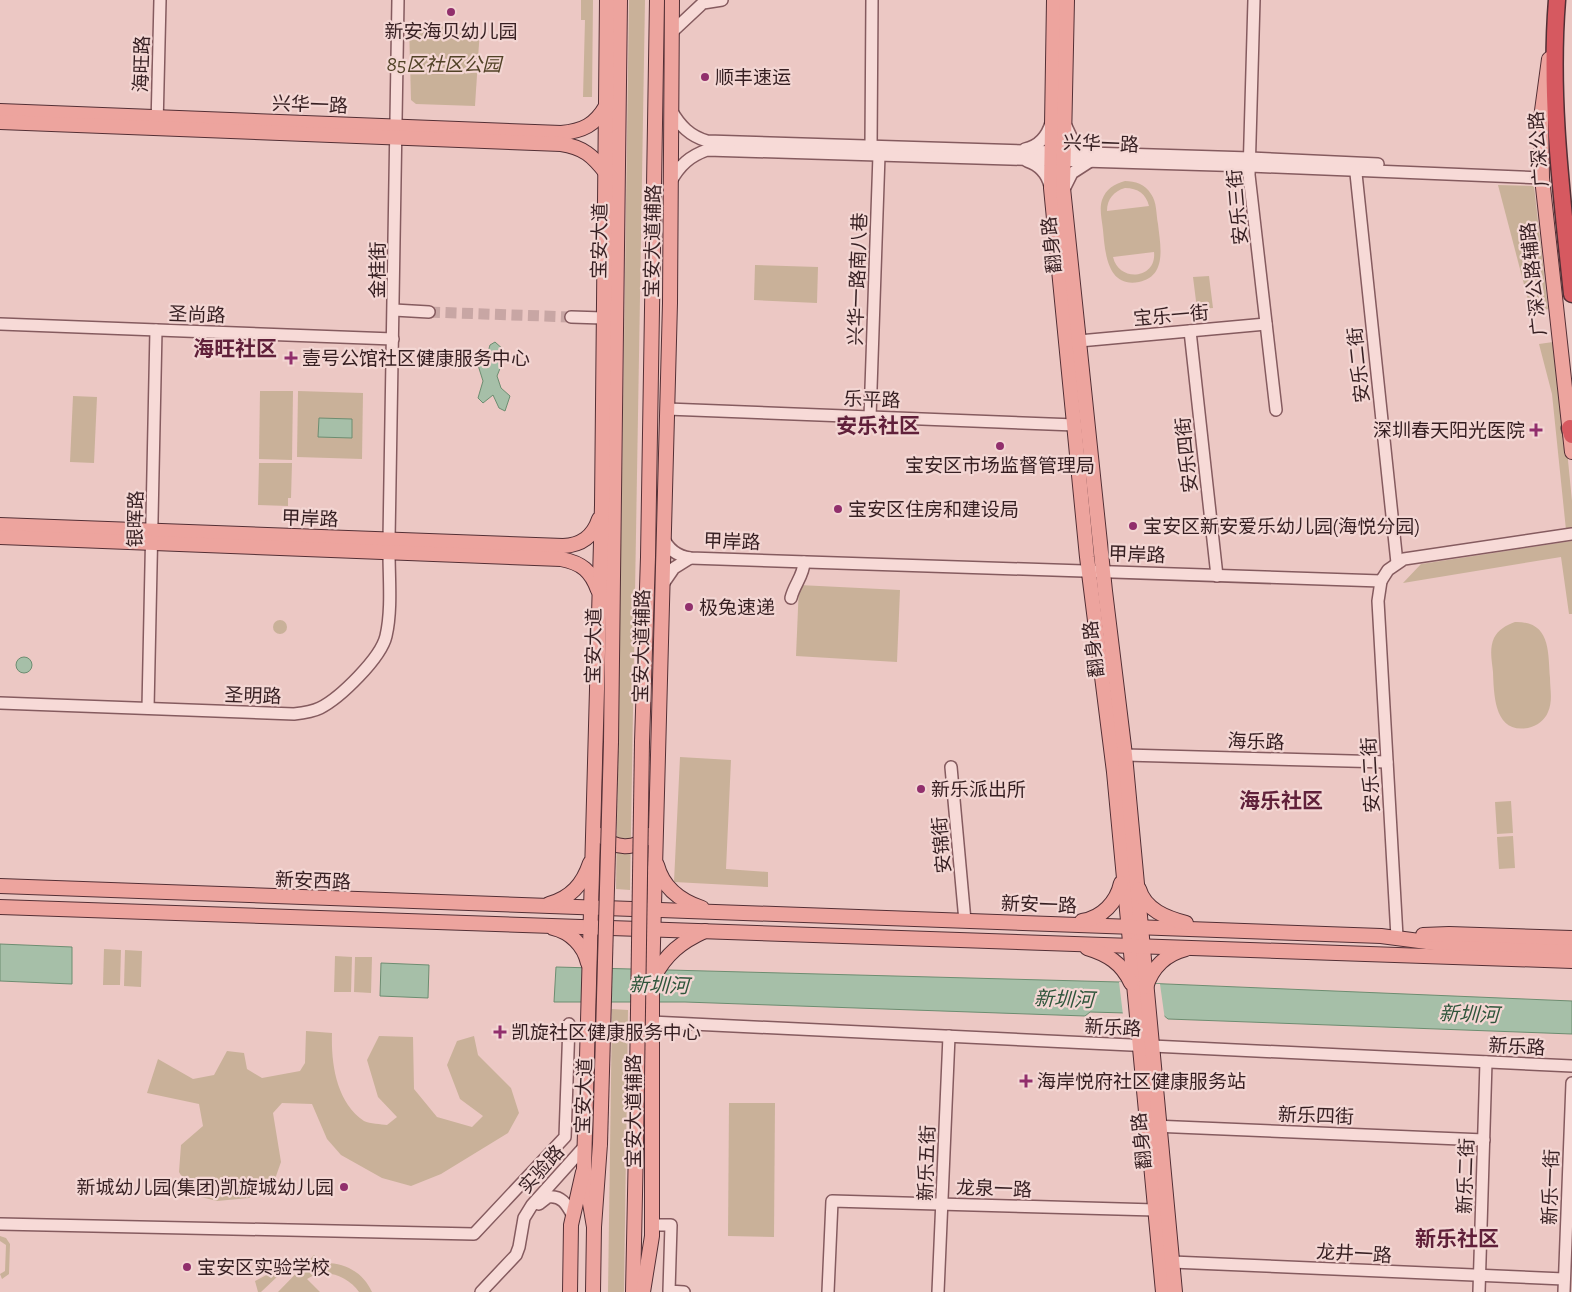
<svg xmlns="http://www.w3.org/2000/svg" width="1572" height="1292" font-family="'Zilla Slab','Noto Sans SC',serif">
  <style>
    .green { fill: #c9b199; fill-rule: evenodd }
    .water { fill: #a6bfa8; stroke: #6d8d71 }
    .pier { fill: #ecc8c4 }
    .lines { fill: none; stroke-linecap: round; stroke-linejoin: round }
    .minor-tunnel { stroke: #c8a6a4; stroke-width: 11; stroke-dasharray: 11 5.5; stroke-linecap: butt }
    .minor-casing { stroke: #855b5f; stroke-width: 14 }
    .major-casing { stroke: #532f35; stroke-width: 16 }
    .highway-casing { stroke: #532f35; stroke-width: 19 }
    .minor { stroke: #f7dad7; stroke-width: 11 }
    .major { stroke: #eda49e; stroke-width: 14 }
    .highway { stroke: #d65960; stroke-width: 16 }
    .major-bridge-casing { stroke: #532f35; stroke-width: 16; stroke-linecap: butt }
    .major-bridge { stroke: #eda49e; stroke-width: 14 }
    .poi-dot { fill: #912f6c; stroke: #f3d6d3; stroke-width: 2 }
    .labels { text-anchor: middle; stroke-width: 4.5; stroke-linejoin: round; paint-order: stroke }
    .poi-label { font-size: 19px; fill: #361f22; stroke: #f3d6d3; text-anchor: start }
    .street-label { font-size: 19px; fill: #361f22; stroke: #f3d6d3 }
    .park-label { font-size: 19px; font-style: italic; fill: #514226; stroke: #f3d6d3 }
    .water-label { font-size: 20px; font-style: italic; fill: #2f553b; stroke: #f3d6d3 }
    .quarter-label { font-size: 21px; font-weight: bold; fill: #60203a; stroke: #f3d6d3 }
  </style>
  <rect width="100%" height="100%" fill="#ecc8c4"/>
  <g class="green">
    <polygon points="581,0 593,0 592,97 583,97 585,20 581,20"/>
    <polygon points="629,0 645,0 630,890 616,889"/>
    <polygon points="409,25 480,28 475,106 416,104 411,100"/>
    <path d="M1125,181c10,0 20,3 26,13 6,8 5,20 7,30 2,20 10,52 -19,58 -32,6 -34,-30 -36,-52 -1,-10 -4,-21 -1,-30 4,-11 12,-16 23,-19zM1125,188c13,0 21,6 24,18l-42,5c0,-12 7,-20 18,-23zM1154,252c3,27 -35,31 -41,5z"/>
    <polygon points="1498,185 1534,186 1548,309 1531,311"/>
    <polygon points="755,265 818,267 817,303 754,300"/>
    <polygon points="1209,276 1213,308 1197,309 1193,277"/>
    <polygon points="1553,342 1565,430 1572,501 1572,529 1566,530 1552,394 1539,344"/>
    <polygon points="260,391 293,391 292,460 259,459"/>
    <polygon points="298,391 363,393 362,459 297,457"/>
    <polygon points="73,396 97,397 94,463 70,462"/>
    <polygon points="259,463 292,463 291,498 288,498 288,506 258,505"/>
    <polygon points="1572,541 1572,614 1569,614 1561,557 1403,583 1421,564"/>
    <polygon points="799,585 900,590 897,662 796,656"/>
    <circle cx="280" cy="627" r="7"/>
    <path d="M1515,622c36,-1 33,30 35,56 0,11 3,23 -2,34 -3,8 -11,14 -20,16 -34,6 -34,-33 -35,-56 -1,-11 -4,-23 1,-34 4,-8 12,-13 21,-16z"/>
    <polygon points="680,757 731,760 726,869 768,872 768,887 674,882"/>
    <polygon points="1511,801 1513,833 1497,834 1495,802"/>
    <polygon points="1513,836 1515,868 1499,869 1497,837"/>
    <polygon points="104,949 121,950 120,985 103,985"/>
    <polygon points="125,950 142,951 141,987 124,986"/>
    <polygon points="335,956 352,957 351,992 334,992"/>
    <polygon points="355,957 372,957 371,993 354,992"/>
    <polygon points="612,1009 628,1010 624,1292 608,1292"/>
    <path d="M306,1031l26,2c-1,30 4,69 32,88 6,3 17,3 23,4l10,-8 -19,-20 -11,-37 12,-24 34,1 1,52 23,28 35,10 11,-11 -23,-17 -13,-34 10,-24 17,-5 4,19 33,33 8,25 -11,20 -67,41 -30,12 -29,-8 -41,-23 -14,-16 -15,-35 -30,-1 -9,10 8,49 -6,17 -26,19 -32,3 -24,-6 -14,-23 2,-27 22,-19 -4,-22 -52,-11 11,-34 35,20 21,-4 13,-24 17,2 3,16 15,9 38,-7 5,-8z"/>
    <polygon points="729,1103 775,1103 774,1237 728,1236"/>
    <polygon points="0,1236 6,1238 10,1244 9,1274 2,1279 0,1274 5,1271 6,1245 0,1241 0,1257"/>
    <path d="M314,1255l9,8c21,-1 40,9 49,29h-13c-11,-16 -34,-25 -52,-13l13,13h-42z"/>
    <polygon points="276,1270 279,1272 279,1275 261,1292 258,1292 255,1281"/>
  </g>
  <g class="water">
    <polygon points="495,342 505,351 505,356 497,376 501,388 510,396 505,411 499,408 493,395 483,403 478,398 483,381 477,362 488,352 490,345"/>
    <polygon points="319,418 352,419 352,438 318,437"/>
    <circle cx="24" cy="665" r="8"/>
    <polygon points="0,944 72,947 72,984 0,981"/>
    <polygon points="381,963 429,965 428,998 380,996"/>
    <polygon points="556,967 1119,982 1572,1001 1572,1034 1168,1019 1162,1014 1090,1012 1085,1016 685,1002 554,1002"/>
  </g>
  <polygon class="pier" points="1119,982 1160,984 1165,1020 1162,1017 1123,1015"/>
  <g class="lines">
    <polyline class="minor-tunnel" points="429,312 571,317"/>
    <g class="minor-casing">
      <g id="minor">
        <polyline points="1254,0 1249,175 1276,410"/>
        <polyline points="672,32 703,3 722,0"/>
        <path d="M671,110c9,16 19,26 36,31l543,17 128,6"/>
        <polyline points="157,126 160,0"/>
        <polyline points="1066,126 1073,141 1089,151"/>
        <path d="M1025,149c14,-3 22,-12 26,-26"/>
        <path d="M1027,161c12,4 20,12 23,25"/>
        <polyline points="1355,164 1397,563"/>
        <path d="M671,181c9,-16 19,-25 36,-31l543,16 292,12"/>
        <polyline points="1065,187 1072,173 1089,162"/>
        <polyline points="394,310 429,312"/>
        <polyline points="571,317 603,318"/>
        <polyline points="0,324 393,339"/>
        <polyline points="1190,331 1217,576"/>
        <polyline points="1079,341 1266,324"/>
        <polyline points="667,409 1075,425"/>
        <polyline points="870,417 879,155 871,146 872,0"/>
        <path d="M663,537c5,12 14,19 27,21l691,23 7,-11 16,-11 168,-25"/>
        <polyline points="389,540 398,0"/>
        <polyline points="1381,581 1378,601 1397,937"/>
        <polyline points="663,584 674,568 690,558"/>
        <path d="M791,598c3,-13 13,-23 13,-36"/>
        <path d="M0,703l294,11c9,-1 18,-2 26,-6 20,-10 61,-50 66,-72 6,-26 3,-57 3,-84"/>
        <polyline points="148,708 156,330"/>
        <polyline points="1125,755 1387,762"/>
        <polyline points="951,767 965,921"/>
        <polyline points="651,1022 1572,1066"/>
        <polyline points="1153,1126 1484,1140"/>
        <path d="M539,1204l9,-7c14,-2 19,8 25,19"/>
        <polyline points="0,1224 474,1234 565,1137 569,1024"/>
        <polyline points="652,1225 671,1225 669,1291 684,1292"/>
        <polyline points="1172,1262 1564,1279"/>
        <polyline points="481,1292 516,1255 519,1247 524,1218 532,1205 585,1146"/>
        <polyline points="828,1292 832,1201 1155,1210"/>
        <polyline points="938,1292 949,1036"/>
        <polyline points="1479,1292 1486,1062"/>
        <polyline points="1564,1292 1572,1083"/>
      </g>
    </g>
    <g class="major-casing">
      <g id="major">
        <polyline points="1054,0 1051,188 1087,557 1114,772 1163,1292"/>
        <polyline points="1067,0 1063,188 1105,591 1125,755 1175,1292"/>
        <polyline points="1549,59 1541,118 1542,178 1572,452"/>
        <path d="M0,111l561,22c22,-2 34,-8 45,-27"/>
        <path d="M0,122l561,22c22,3 32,12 45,29"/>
        <path d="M0,525l563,21c18,-1 30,-9 36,-27"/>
        <path d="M0,537l561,22c21,4 30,12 37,31"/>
        <polyline points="611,742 620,0"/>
        <polyline points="642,742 648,557 657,0"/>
        <path d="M601,835c13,14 34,16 48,0"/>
        <path d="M657,865c6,23 24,36 45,43"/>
        <polyline points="0,886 1381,936 1450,945 1572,950"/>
        <path d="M1139,889c6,21 28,29 47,34"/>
        <path d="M549,904c22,-6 34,-20 41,-41"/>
        <polyline points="0,907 1572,961"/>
        <path d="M1082,921c20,-3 35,-19 39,-38"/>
        <path d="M553,928c17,4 31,17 35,35"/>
        <polyline points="1423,935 1449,934 1572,938"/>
        <path d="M1087,948c20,6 35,15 44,35"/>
        <path d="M654,977c12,-23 27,-35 51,-46"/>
        <path d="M1146,987c6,-19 20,-33 40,-38"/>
        <polyline points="594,1227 584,1168 602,505 607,0"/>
        <polyline points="570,1292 571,1225 583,1172"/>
        <polyline points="593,1292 594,1227 600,1144"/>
        <polyline points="633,1292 636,1145"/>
        <polyline points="643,1292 652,1236 652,981 670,303 672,0"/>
      </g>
    </g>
    <g class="highway-casing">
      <g id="highway">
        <path d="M1557,0c-8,99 5,196 15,294"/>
        <polyline points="1570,428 1572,435"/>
      </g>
    </g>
    <use href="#minor" class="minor"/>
    <use href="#major" class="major"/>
    <use href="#highway" class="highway"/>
    <g class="major-bridge-casing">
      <g id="major-bridge">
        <polyline points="600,1144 611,742"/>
        <polyline points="636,1145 642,742"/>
      </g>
    </g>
    <use href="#major-bridge" class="major-bridge"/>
  </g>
  <g class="poi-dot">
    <circle cx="451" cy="12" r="5"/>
    <circle cx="705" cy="77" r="5"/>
    <path d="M288.5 350.5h5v5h5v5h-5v5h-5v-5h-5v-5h5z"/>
    <path d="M1533.5 422.5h5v5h5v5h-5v5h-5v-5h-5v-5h5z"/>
    <circle cx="1000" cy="446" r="5"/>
    <circle cx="838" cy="509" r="5"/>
    <circle cx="1133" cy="526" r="5"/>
    <circle cx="689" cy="607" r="5"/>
    <circle cx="921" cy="789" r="5"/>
    <path d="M497.5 1024.5h5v5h5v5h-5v5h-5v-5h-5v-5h5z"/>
    <path d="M1023.5 1073.5h5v5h5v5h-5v5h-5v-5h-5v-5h5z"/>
    <circle cx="344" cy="1187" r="5"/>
    <circle cx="187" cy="1267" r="5"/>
  </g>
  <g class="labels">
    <g class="poi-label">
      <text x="451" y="38" text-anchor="middle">新安海贝幼儿园</text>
      <text x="715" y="84">顺丰速运</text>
      <text x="302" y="365">壹号公馆社区健康服务中心</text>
      <text x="1525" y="437" text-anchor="end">深圳春天阳光医院</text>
      <text x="1000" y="472" text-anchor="middle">宝安区市场监督管理局</text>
      <text x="848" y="516">宝安区住房和建设局</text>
      <text x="1143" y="533">宝安区新安爱乐幼儿园(海悦分园)</text>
      <text x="699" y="614">极兔速递</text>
      <text x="931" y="796">新乐派出所</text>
      <text x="511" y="1039">凯旋社区健康服务中心</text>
      <text x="1037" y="1088">海岸悦府社区健康服务站</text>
      <text x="334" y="1194" text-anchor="end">新城幼儿园(集团)凯旋城幼儿园</text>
      <text x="197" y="1274">宝安区实验学校</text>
    </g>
    <g class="street-label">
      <text transform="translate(141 64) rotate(-88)" y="7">海旺路</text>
      <text transform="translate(310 104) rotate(2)" y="7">兴华一路</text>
      <text transform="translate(1101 143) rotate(2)" y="7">兴华一路</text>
      <text transform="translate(1538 149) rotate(-94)" y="7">广深公路</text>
      <text transform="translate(1237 207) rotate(-95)" y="7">安乐三街</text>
      <text transform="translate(599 241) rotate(-89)" y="7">宝安大道</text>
      <text transform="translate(652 241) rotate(-89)" y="7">宝安大道辅路</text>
      <text transform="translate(1051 245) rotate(-96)" y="7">翻身路</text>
      <text transform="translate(377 270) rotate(-90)" y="7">金桂街</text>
      <text transform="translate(857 279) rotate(-88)" y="7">兴华一路南八巷</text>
      <text transform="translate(1533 279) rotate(-96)" y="7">广深公路辅路</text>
      <text transform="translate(197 314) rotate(2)" y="7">圣尚路</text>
      <text transform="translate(1171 315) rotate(-5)" y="7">宝乐一街</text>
      <text transform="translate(1358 365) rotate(-96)" y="7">安乐二街</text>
      <text transform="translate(872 399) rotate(2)" y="7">乐平路</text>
      <text transform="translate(1186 455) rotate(-96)" y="7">安乐四街</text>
      <text transform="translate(310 518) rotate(2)" y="7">甲岸路</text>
      <text transform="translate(135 519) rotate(-89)" y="7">银晖路</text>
      <text transform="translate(732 541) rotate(2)" y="7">甲岸路</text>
      <text transform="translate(1137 554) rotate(2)" y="7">甲岸路</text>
      <text transform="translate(593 646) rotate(-89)" y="7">宝安大道</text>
      <text transform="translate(641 646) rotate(-89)" y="7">宝安大道辅路</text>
      <text transform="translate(1093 649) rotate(-97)" y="7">翻身路</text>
      <text transform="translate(253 695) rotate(2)" y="7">圣明路</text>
      <text transform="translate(1256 741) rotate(2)" y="7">海乐路</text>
      <text transform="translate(1370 775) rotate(-93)" y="7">安乐二街</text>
      <text transform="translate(941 845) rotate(-95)" y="7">安锦街</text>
      <text transform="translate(313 880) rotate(2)" y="7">新安西路</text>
      <text transform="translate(1039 904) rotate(2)" y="7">新安一路</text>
      <text transform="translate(1113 1027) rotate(3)" y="7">新乐路</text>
      <text transform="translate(1517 1046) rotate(3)" y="7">新乐路</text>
      <text transform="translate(583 1096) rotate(-88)" y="7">宝安大道</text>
      <text transform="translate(633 1111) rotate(-90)" y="7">宝安大道辅路</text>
      <text transform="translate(1316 1115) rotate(2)" y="7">新乐四街</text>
      <text transform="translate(1141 1141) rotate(-96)" y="7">翻身路</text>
      <text transform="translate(926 1163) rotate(-88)" y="7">新乐五街</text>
      <text transform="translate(541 1169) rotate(-48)" y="7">实验路</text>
      <text transform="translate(1465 1176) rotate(-88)" y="7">新乐二街</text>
      <text transform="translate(1550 1187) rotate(-88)" y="7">新乐一街</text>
      <text transform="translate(994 1188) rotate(2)" y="7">龙泉一路</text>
      <text transform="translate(1354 1253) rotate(3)" y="7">龙井一路</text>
    </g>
    <g class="park-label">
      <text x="444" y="71">85区社区公园</text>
    </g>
    <g class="water-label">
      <text transform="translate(659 985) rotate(2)" y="7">新圳河</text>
      <text transform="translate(1064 999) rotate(2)" y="7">新圳河</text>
      <text transform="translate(1469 1014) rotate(2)" y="7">新圳河</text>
    </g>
    <g class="quarter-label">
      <text x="235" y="356">海旺社区</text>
      <text x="878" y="433">安乐社区</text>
      <text x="1281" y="808">海乐社区</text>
      <text x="1457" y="1246">新乐社区</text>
    </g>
  </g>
</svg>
